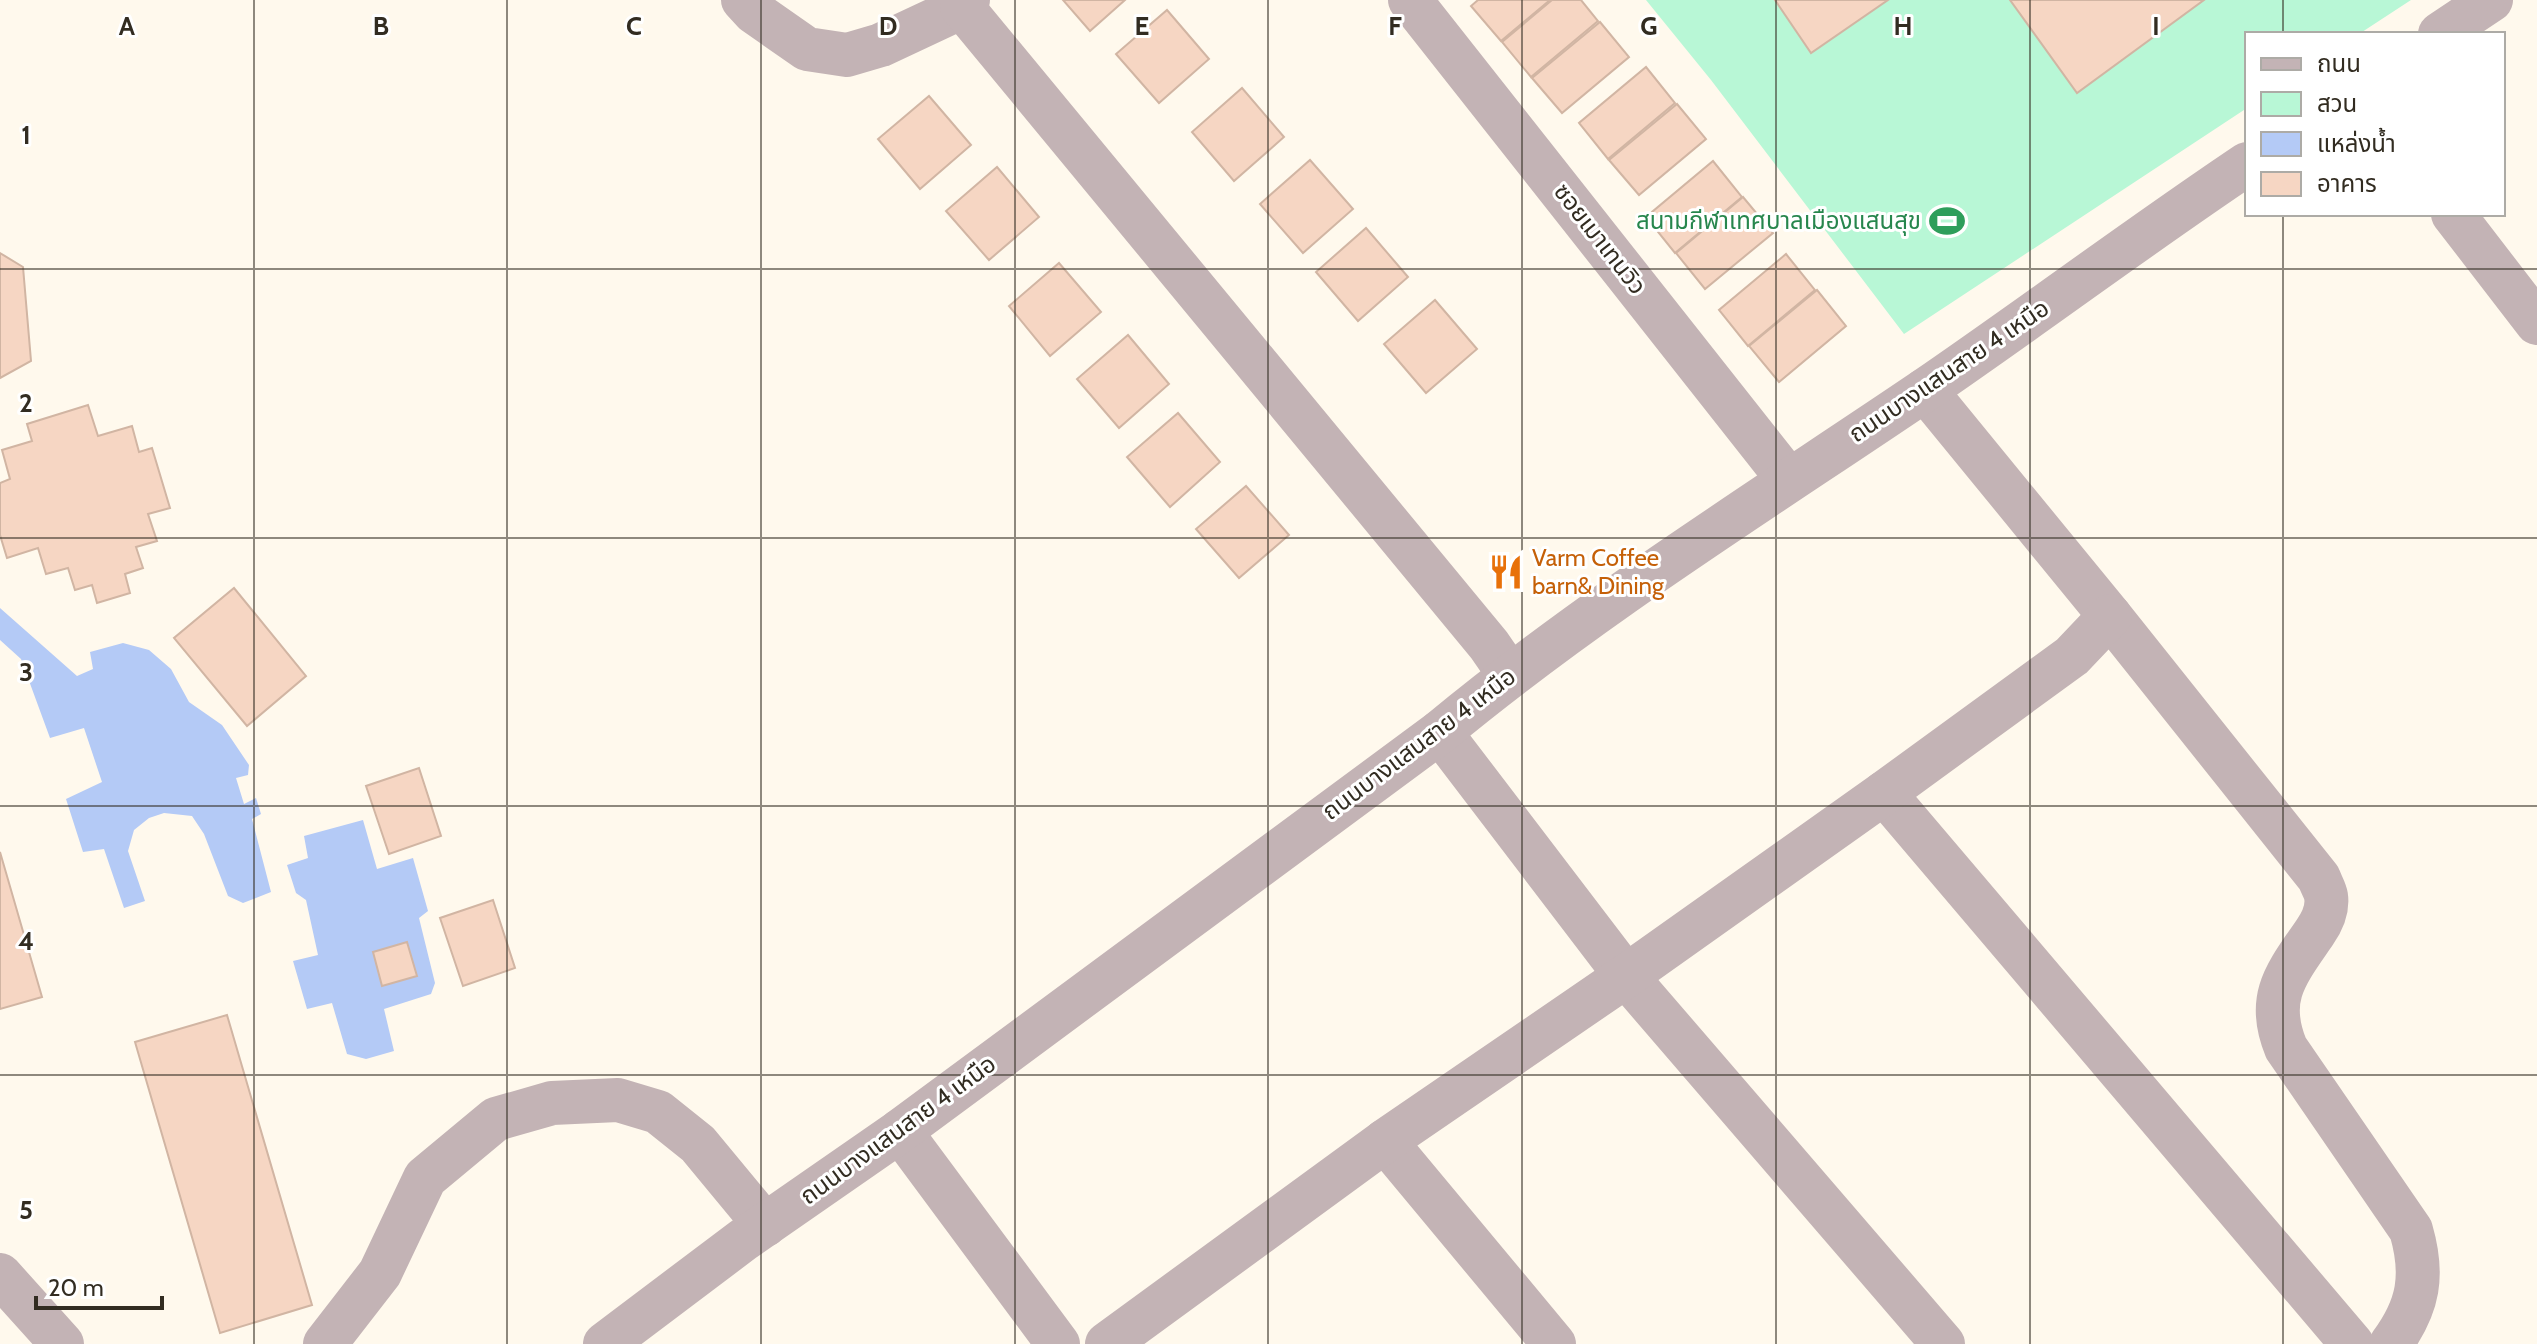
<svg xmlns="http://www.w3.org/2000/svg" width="2537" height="1344" font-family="Cabin,'Noto Sans Thai',sans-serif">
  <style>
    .green { fill: #b8f7d6 }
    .water { fill: #b4caf6 }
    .building { fill: #f6d6c3; stroke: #d1b5a3; stroke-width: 2 }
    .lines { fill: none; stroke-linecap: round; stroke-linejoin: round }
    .minor { stroke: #c3b3b5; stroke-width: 44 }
    .tertiary { stroke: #c3b3b5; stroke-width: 44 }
    .grid { fill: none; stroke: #322c21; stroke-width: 2; stroke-opacity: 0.55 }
    .labels { text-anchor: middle; stroke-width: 6; stroke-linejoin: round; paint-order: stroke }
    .leisure-label { font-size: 24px; fill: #27864d; stroke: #fff; text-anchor: end }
    .street-label { font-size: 24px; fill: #322c21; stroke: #fff }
    .food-label { font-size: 24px; fill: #c56008; stroke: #fff; text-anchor: start }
    .grid-label { font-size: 26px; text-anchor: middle; font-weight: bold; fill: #322c21; stroke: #fff; stroke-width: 6; stroke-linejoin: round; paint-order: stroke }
  </style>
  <rect width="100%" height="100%" fill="#fff9ed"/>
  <polygon class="green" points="1646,0 2411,0 2359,34 2247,34 2247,108 1904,334 1711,80"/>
  <g class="water">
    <polygon points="0,608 77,676 93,669 90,652 123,643 149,650 171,669 189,702 222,725 249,765 248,775 236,778 244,804 256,798 261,814 252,819 271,892 243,903 228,896 204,834 192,816 164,813 149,818 134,830 128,851 145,901 124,908 104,849 83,852 66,799 102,782 84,728 50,738 21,659 0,640"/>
    <polygon points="363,820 377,869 413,858 428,911 419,918 435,983 431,994 384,1009 394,1051 366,1059 347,1054 332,1003 307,1009 293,961 318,955 306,900 296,893 287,865 308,858 304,836"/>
  </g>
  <g class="building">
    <polygon points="1063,0 1125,0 1090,31"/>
    <polygon points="1478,0 1550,0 1501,41 1471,6"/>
    <polygon points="1552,0 1581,0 1598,21 1531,77 1502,42"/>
    <polygon points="1775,0 1888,0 1811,53"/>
    <polygon points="2010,0 2204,0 2077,93"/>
    <polygon points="1167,10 1209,59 1159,103 1116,54"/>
    <polygon points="1600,22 1629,57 1562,113 1532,78"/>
    <polygon points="1646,67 1675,103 1608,159 1579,123"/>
    <polygon points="1242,88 1284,137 1234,181 1192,132"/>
    <polygon points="929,96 971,145 920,189 878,139"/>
    <polygon points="1677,104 1706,139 1639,195 1609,160"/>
    <polygon points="1310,160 1353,209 1303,253 1260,204"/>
    <polygon points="1713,161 1742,197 1675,253 1646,217"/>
    <polygon points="997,167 1039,217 989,260 946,211"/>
    <polygon points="1743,197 1773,233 1705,289 1676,253"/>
    <polygon points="1366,228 1408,277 1358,321 1316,272"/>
    <polygon points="0,253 23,267 31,361 0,378"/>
    <polygon points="1786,254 1815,290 1748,346 1719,310"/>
    <polygon points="1059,263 1101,312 1050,356 1009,306"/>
    <polygon points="1817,290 1846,326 1779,382 1749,346"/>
    <polygon points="1435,300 1477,349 1426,393 1384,344"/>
    <polygon points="1128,335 1169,384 1119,428 1077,379"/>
    <polygon points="88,405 98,436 132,426 139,452 152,448 170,508 148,514 157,541 136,547 143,568 125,574 130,593 97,603 92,585 75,590 68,568 46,574 38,548 7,558 0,535 0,483 10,479 2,450 32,441 27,424"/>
    <polygon points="1178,413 1220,462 1170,507 1127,457"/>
    <polygon points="1246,486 1289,535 1239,578 1196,529"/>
    <polygon points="234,588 306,676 247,726 174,638"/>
    <polygon points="419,768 441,836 389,854 366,786"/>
    <polygon points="0,852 42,997 0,1009"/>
    <polygon points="493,900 515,968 463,986 440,918"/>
    <polygon points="407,942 417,976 382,986 373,952"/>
    <polygon points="227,1015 312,1305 220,1333 135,1042"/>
  </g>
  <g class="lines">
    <g class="minor">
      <polyline points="743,0 754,12 807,49 847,55 881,45 962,7 968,0"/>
      <polyline points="1410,0 1788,479"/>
      <polyline points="962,7 1489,645 1509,674"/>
      <polyline points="2453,214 2537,323"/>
      <path d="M1925,390l185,226 209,262c2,6 6,12 7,18 2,13 -4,26 -11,36 -28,41 -50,65 -29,116l125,182c13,45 8,76 -20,114"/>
      <polyline points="1440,732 1626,976 1943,1344"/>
      <polyline points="1884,793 2352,1344"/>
      <polyline points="900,1131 1058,1344"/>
      <polyline points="1385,1141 1554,1344"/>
      <polyline points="0,1275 62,1344"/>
      <polyline points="325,1344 380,1273 425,1178 496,1119 552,1103 618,1100 658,1112 698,1144 765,1225"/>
      <polyline points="1107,1344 1385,1141 1626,976 1884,793 2072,656 2110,616"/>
    </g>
    <g class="tertiary">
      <polyline points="2440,34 2491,0"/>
      <path d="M605,1344l138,-104 157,-109 540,-399c152,-126 321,-231 485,-342 108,-74 213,-153 322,-226"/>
    </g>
  </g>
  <path class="grid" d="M254,0v1344M507,0v1344M761,0v1344M1015,0v1344M1268,0v1344M1522,0v1344M1776,0v1344M2030,0v1344M2283,0v34M2283,214v1130M0,269h2537M0,538h2537M0,806h2537M0,1075h2537"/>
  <defs>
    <g id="stadium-bare" transform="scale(2.76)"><path d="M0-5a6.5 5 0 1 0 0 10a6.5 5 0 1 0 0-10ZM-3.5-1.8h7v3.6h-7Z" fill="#2e9e5b" stroke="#fff" stroke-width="2.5" paint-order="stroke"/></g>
    <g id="restaurant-bare" transform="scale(2.76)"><path d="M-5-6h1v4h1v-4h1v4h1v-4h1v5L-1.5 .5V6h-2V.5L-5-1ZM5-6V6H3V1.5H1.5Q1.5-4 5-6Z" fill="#e8710a" stroke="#fff" stroke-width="2.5" paint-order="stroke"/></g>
  </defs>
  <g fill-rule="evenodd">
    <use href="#stadium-bare" x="1947" y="221"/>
    <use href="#restaurant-bare" x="1506" y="572"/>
  </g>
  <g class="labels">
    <g class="leisure-label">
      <text x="1921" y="229">สนามกีฬาเทศบาลเมืองแสนสุข</text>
    </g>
    <g class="street-label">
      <text transform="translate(1600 239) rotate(52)" y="8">ซอยเมาเทนวิว</text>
      <text transform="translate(1949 371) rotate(-34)" y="8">ถนนบางแสนสาย 4 เหนือ</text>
      <text transform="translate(1419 744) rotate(-37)" y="8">ถนนบางแสนสาย 4 เหนือ</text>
      <text transform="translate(898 1130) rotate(-36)" y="8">ถนนบางแสนสาย 4 เหนือ</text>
    </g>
    <g class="food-label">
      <text x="1532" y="566">Varm Coffee<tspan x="1532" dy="28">barn&amp; Dining</tspan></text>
    </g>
  </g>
  <g class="grid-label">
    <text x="127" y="35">A</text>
    <text x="381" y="35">B</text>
    <text x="634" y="35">C</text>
    <text x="888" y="35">D</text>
    <text x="1142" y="35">E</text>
    <text x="1395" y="35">F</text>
    <text x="1649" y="35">G</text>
    <text x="1903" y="35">H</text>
    <text x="2156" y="35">I</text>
    <text x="26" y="144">1</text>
    <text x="26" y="412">2</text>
    <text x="26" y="681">3</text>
    <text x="26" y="950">4</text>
    <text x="26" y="1219">5</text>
  </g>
  <rect x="2245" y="32" width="260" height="184" fill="#ffffff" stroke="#adaba6" stroke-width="2"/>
  <rect x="2261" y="58" width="40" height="12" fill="#c3b3b5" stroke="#adaba6" stroke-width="2"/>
  <text x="2317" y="72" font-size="24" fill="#322c21">ถนน</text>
  <rect x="2261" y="92" width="40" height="24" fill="#b8f7d6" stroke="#adaba6" stroke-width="2"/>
  <text x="2317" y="112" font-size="24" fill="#322c21">สวน</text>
  <rect x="2261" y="132" width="40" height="24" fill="#b4caf6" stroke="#adaba6" stroke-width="2"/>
  <text x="2317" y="152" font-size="24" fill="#322c21">แหล่งน้ำ</text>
  <rect x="2261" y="172" width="40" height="24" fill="#f6d6c3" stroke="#adaba6" stroke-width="2"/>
  <text x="2317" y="192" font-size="24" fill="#322c21">อาคาร</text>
  <path d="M36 1296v12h126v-12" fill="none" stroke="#322c21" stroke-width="4"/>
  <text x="48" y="1296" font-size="24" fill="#322c21" stroke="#ffffff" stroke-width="6" paint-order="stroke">20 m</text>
</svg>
